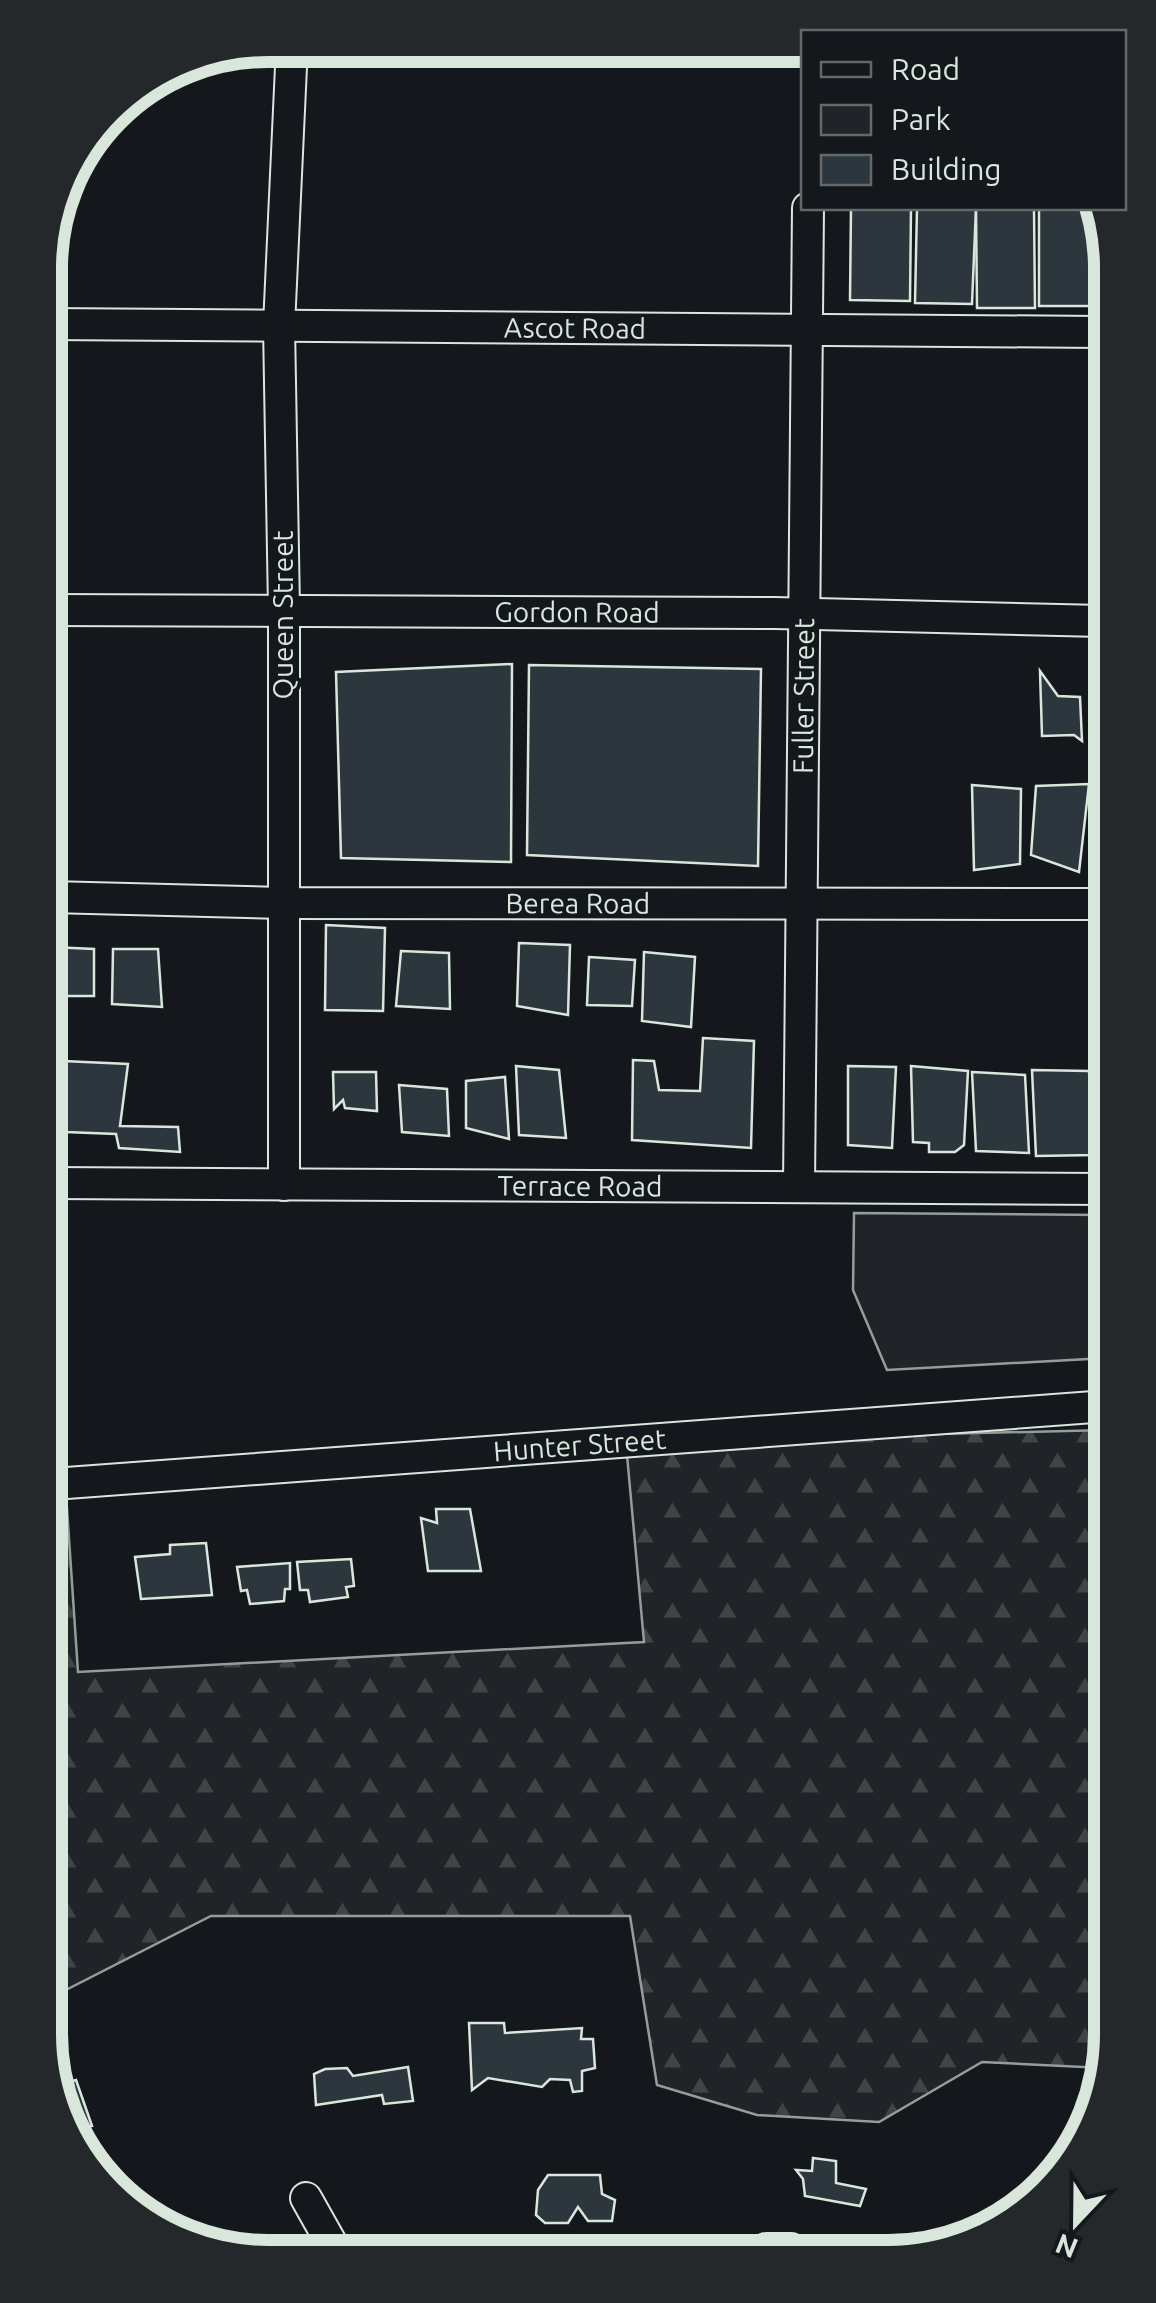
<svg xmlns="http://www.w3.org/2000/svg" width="1156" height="2303" font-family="Ubuntu,sans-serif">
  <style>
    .forest { fill: url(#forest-firs); stroke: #939e99; stroke-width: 2.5 }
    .park { fill: #202428; stroke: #939e99; stroke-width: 2.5 }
    .building { fill: #2c363c; stroke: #d8e6dc; stroke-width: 2.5 }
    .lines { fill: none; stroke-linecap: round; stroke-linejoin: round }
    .minor-casing { stroke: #d8e6dc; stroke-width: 34 }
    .minor { stroke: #14181c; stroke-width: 30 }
    .labels { text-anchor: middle; stroke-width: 8; stroke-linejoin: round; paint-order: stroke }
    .street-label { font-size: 28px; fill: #d8e6dc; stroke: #14181c }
    .rim { fill: none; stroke: #d8e6dc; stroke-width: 12 }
  </style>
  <defs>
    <pattern id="forest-firs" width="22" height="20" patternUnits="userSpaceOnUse" patternTransform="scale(2.5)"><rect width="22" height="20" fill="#202428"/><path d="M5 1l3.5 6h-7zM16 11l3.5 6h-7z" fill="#404447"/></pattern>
  </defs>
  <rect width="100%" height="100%" fill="#14181c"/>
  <polygon class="forest" points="1107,1430 1110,2049 1103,2068 982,2062 879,2122 757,2115 657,2085 630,1916 211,1916 56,1995 53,1481 65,1479 78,1672 644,1642 627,1455 813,1437"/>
  <polygon class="park" points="854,1213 1105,1215 1106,1358 887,1370 853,1290"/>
  <g class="building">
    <polygon points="851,208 911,208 910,301 850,300"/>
    <polygon points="917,208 976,208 972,304 915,303"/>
    <polygon points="976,208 1034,208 1035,308 977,308"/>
    <rect x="1039" y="208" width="60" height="98"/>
    <polygon points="1100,379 1101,447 1095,447 1092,380"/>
    <polygon points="49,664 58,664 55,733 49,733"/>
    <polygon points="512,664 511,862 341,858 336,672"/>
    <polygon points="529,665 761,669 758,866 527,855"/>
    <polygon points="1040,671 1058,696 1080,697 1082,741 1074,735 1042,736"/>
    <rect x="50" y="744" width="3" height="127"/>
    <polygon points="1089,784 1103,784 1103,877 1092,878"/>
    <polygon points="1089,784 1079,872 1031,855 1036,786"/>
    <polygon points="972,785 1021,789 1020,864 974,870"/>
    <polygon points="326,925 385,928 383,1011 325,1010"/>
    <polygon points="519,943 570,945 568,1015 517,1006"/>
    <polygon points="51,947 94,949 94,996 51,996"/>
    <polygon points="113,949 158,949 162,1007 112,1004"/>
    <polygon points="401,951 449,953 450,1009 396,1006"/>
    <polygon points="644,952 695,957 691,1027 642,1021"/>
    <polygon points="589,957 635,960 632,1006 587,1005"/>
    <polygon points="703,1038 754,1041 751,1148 632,1140 633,1060 654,1061 659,1090 700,1091"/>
    <polygon points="63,1061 128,1064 120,1126 178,1127 180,1152 119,1148 116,1134 66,1132"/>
    <polygon points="516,1066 559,1070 566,1138 519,1135"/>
    <polygon points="848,1066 896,1067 892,1148 848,1145"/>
    <polygon points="911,1066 968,1071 964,1145 955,1152 929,1152 929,1143 913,1142"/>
    <polygon points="1032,1070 1089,1071 1094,1155 1036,1156"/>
    <polygon points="333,1072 376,1072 377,1111 345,1108 343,1100 334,1109"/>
    <polygon points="972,1072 1025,1075 1029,1153 976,1151"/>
    <polygon points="505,1077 509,1139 466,1128 466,1081"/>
    <polygon points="399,1085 447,1089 449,1136 402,1132"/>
    <polygon points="436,1509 470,1509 481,1571 428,1571 421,1518 437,1523"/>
    <polygon points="206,1543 212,1595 141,1599 135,1557 170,1554 170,1545"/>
    <polygon points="351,1559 354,1586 346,1587 348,1597 310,1602 308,1590 300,1590 297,1562"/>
    <polygon points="290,1563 290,1589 285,1589 284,1601 250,1604 247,1590 241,1591 237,1567"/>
    <polygon points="469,2023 504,2023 505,2033 582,2028 581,2039 593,2039 595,2068 582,2071 582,2091 573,2092 570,2080 550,2079 542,2087 488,2078 472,2090"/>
    <polygon points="408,2067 413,2101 384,2104 382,2095 316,2105 314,2074 325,2069 347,2068 353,2076"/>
    <polygon points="76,2080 92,2126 73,2131 57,2106 57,2085"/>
    <polygon points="813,2158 836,2161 836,2183 866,2189 860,2206 805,2196 803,2179 796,2170 812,2171"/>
    <polygon points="548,2175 600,2175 602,2194 615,2200 612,2221 588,2221 578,2207 568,2223 545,2223 536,2215 538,2190"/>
    <polygon points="969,2239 959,2246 919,2247 918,2243"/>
  </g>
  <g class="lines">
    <g class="minor-casing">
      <g id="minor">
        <path id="s1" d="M47,324l1053,8"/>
        <path id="s2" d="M49,610l726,3 327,8"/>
        <path id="s3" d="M50,897l233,6 821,1"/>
        <path id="s4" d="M52,1183l1053,6"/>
        <polyline points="284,1185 284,609 279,326 292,45"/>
        <path id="s5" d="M799,1186l9,-978"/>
        <path id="s6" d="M53,1484l1054,-78"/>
        <polyline points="306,2198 338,2255"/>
        <polyline points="766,2249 791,2249"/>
      </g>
    </g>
    <use href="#minor" class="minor"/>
  </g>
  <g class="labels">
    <g class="street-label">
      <text dy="10" stroke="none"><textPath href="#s1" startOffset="528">Ascot Road</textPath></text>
      <text dy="10" stroke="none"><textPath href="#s2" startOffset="528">Gordon Road</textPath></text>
      <text transform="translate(283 615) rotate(-90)" y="10">Queen Street</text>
      <text dy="10" stroke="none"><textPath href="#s5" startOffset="490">Fuller Street</textPath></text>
      <text dy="10" stroke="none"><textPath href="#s3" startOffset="528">Berea Road</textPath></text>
      <text dy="10" stroke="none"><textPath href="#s4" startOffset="528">Terrace Road</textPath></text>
      <text dy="10" stroke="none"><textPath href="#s6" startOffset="528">Hunter Street</textPath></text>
    </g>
  </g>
  <path d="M0 0H1156V2303H0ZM268 62H888A206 206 0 0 1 1094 268V2034A206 206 0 0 1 888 2240H268A206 206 0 0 1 62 2034V268A206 206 0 0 1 268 62Z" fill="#24282b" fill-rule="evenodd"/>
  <path class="rim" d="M268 62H888A206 206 0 0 1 1094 268V2034A206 206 0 0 1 888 2240H268A206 206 0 0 1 62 2034V268A206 206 0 0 1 268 62Z"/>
  <rect x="801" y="30" width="325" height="180" fill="#14181c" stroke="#626a69" stroke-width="2.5"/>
  <rect x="821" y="62" width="50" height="15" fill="#14181c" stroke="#626a69" stroke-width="2.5"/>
  <text x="891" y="80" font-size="30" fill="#d8e6dc">Road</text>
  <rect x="821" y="105" width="50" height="30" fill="#202428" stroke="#626a69" stroke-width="2.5"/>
  <text x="891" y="130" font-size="30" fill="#d8e6dc">Park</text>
  <rect x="821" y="155" width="50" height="30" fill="#2c363c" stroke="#626a69" stroke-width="2.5"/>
  <text x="891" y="180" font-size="30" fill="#d8e6dc">Building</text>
  <g transform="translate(1076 2223) rotate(202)" stroke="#14181c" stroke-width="8" paint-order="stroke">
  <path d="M0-8L18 38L0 25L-18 38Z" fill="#d8e6dc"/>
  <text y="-15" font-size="28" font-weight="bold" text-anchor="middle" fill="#d8e6dc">N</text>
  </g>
</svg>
